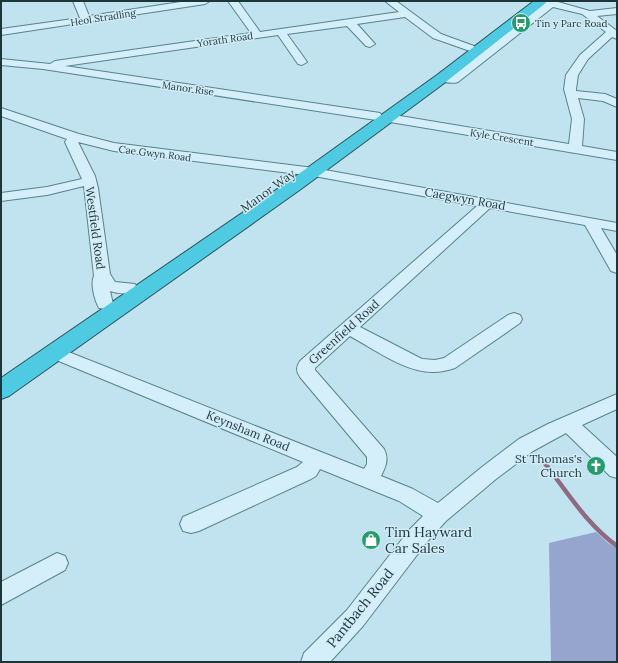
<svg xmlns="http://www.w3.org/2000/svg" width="618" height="663" font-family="Lora,serif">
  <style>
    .green { fill: #95a5ce }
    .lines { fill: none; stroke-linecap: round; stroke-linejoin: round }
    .stream { stroke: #906a83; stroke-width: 4.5 }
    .minor-casing { stroke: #588389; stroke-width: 2 }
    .highway-casing { stroke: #2c5457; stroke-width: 2 }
    .minor { fill: #d4effa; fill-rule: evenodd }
    .highway { fill: #4ecbe2; fill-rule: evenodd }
    .labels { text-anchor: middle; stroke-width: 3; stroke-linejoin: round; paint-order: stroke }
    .far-street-label { font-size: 10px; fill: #1d3639; stroke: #d1ebf7 }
    .far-poi-label { font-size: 10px; fill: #1d3639; stroke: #d1ebf7; text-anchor: start }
    .street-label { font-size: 12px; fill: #1d3639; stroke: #d1ebf7 }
    .poi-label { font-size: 12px; fill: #1d3639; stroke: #d1ebf7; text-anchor: end }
    .near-poi-label { font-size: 14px; fill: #1d3639; stroke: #d1ebf7; text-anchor: start }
    .near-street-label { font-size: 14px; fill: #1d3639; stroke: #d1ebf7 }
  </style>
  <rect width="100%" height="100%" fill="#c1e2ef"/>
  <polygon class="green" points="596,532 608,543 617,548 617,662 551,662 549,543"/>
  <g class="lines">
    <path class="stream" d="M540,457c25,31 44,65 77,89"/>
    <g class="minor-casing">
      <g id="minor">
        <polygon points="73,1 83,1 89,16 187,1 210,1 205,4 1,35 1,29 80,18"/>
        <polygon points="228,1 238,1 260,32 399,12 385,1 396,1 441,34 474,46 475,48 470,51 433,38 405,17 357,24 375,44 370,47 366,46 347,26 287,34 307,62 302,65 298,64 278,35 65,66 380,113 382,116 380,119 376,120 43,69 1,65 1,59 50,64 55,61 251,33"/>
        <path d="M537,1h22l-1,1 32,9 27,-3v6l-20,2 20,15v8l-5,-2 -24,22 -10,16 -2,14v2l29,3 12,5v8l-14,-6 -25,-3 6,21 -2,27 35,6v8l-233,-39 -2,-3 2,-3 4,-1 181,30 3,-25 -8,-30 2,-14 14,-20 26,-23 -24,-18 -29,-7 -95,75c-6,2 -14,0 -20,-2l-2,-2 2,-2h14l92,-72z"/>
        <path d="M1,108l78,26 35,9 200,25 303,55v8l-16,-3 16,27v18l-6,-2 -26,-46 -95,-17 -130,119 62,32 13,1 9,-2 64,-43 6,-2 6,2 2,4 -2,4 -65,45c-6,2 -14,4 -21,4 -28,1 -60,-23 -84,-36l-35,32v2l69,79c5,10 2,17 -3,27l32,13 25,14 44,-36 37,-28 29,-15 69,-30v15l-35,16 35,32v21l-7,-2 -44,-43 -33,18 -37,28 -50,42 -20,22 -63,83 -33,36h-29l3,-9 43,-43 63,-81 13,-13 -24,-15 -79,-32 -4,7 -5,3 -112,52 -8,2 -8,-2 -3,-7 3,-7 114,-50 6,-5 -254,-105 -3,-4 3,-4 6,-2 6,2 303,120 3,-5v-7l-67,-80c-4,-6 -4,-10 0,-16l177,-155 -163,-30 -200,-25 -36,-9 17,34 3,12 12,86 5,8 20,2 2,4 -2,4c-9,2 -16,2 -25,-1l3,13 -2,4 -6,1 -6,-1c-4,-7 -9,-24 -5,-32l-10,-90 -37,9 -46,6v-8l46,-6 35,-8 -17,-37 2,-3 -66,-23z"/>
        <polygon points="57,553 65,556 68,563 65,570 1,605 1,582"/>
      </g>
    </g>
    <g class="highway-casing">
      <polygon id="highway" points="534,1 548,1 447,81 301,189 9,396 1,399 1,378 289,181 437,75"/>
    </g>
    <use href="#minor" class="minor"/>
    <use href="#highway" class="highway"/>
  </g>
  <defs>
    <g id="bus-disc" transform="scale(1)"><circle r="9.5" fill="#269b6b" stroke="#d1ebf7"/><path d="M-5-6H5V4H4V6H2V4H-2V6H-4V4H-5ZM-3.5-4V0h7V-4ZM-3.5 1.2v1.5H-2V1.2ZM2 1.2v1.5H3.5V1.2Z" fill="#fff"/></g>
    <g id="church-disc" transform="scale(1)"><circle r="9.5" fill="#269b6b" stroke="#d1ebf7"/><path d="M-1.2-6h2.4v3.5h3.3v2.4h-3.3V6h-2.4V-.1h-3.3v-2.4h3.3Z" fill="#fff"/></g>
    <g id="shop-disc" transform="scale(1)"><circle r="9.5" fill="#269b6b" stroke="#d1ebf7"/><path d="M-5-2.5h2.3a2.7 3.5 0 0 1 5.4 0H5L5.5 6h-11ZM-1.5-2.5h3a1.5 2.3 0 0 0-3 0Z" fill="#fff"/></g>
  </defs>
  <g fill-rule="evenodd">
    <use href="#bus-disc" x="521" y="23"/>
    <use href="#church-disc" x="596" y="466"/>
    <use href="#shop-disc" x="371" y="540"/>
  </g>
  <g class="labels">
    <g class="far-street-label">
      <text transform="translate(103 17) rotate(-9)" y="4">Heol Stradling</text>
      <text transform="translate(225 39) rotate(-8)" y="4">Yorath Road</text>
      <text transform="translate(188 88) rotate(8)" y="4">Manor Rise</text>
      <text transform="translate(502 137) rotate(9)" y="4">Kyle Crescent</text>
      <text transform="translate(155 153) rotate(7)" y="4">Cae Gwyn Road</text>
    </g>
    <g class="far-poi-label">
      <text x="535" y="27">Tin y Parc Road</text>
    </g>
    <g class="street-label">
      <text transform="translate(268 191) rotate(-36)" y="4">Manor Way</text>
      <text transform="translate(465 199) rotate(10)" y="4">Caegwyn Road</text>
      <text transform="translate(95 228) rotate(82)" y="4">Westfield Road</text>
      <text transform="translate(344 332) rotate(-42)" y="4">Greenfield Road</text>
      <text transform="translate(248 431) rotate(22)" y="4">Keynsham Road</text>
    </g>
    <g class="poi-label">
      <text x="582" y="463">St Thomas's<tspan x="582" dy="14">Church</tspan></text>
    </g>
    <g class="near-poi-label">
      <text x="385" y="537">Tim Hayward<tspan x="385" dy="16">Car Sales</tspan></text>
    </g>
    <g class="near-street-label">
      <text transform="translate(360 608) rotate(-51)" y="5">Pantbach Road</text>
    </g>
  </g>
  <rect width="618" height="663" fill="none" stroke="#1d3639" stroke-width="4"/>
</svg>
